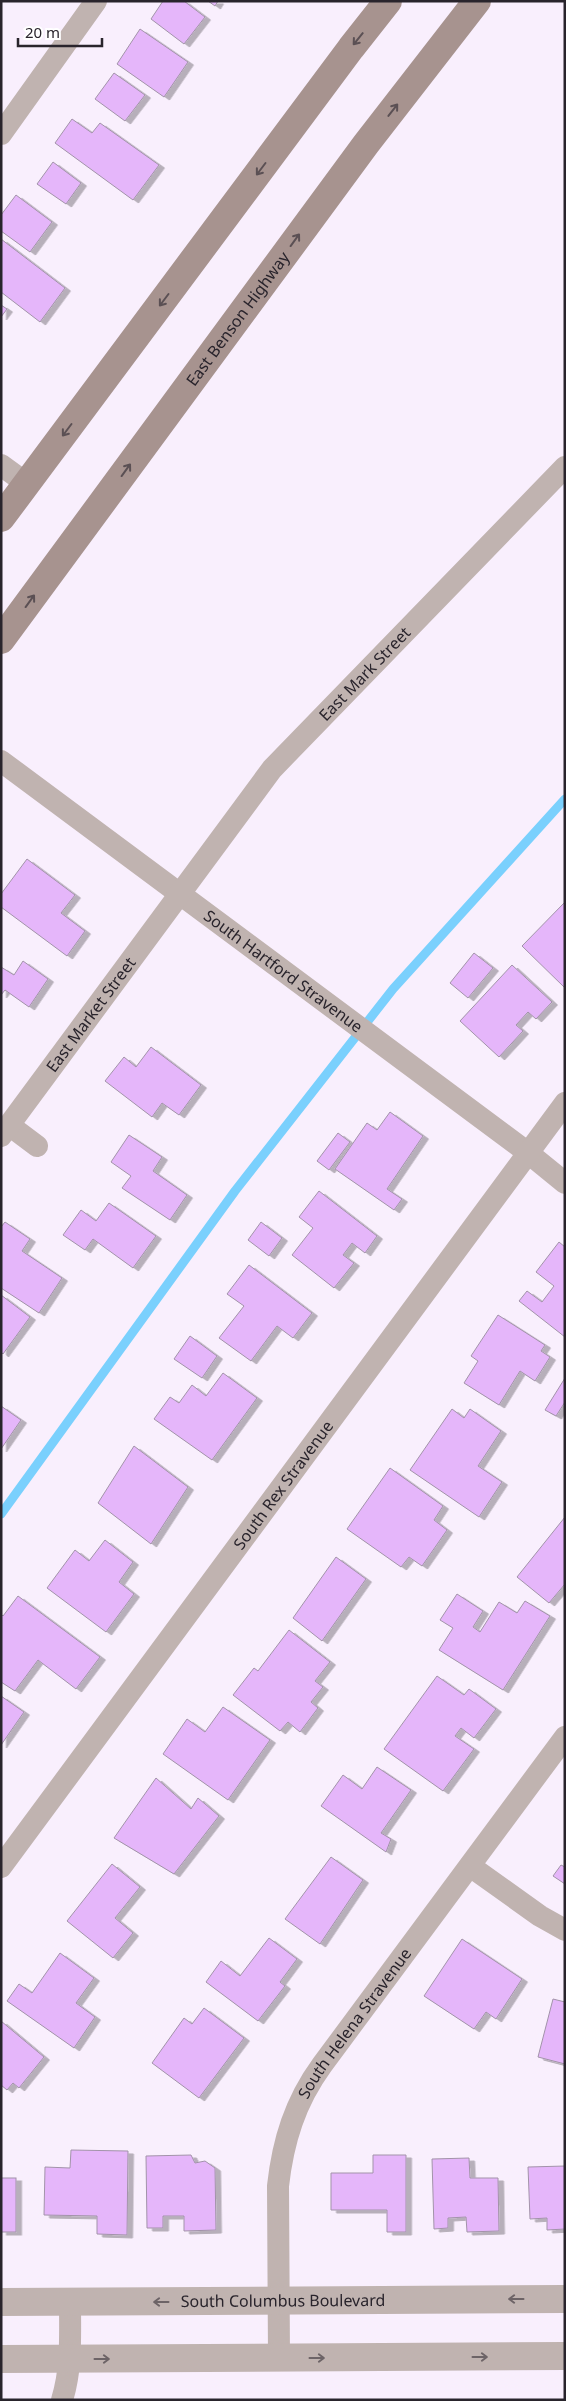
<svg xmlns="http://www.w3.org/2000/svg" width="566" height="2401" font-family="'Noto Sans',sans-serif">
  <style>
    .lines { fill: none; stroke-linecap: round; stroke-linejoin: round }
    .stream { stroke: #7ad0fd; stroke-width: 9 }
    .building { fill: #e5b6fa; stroke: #a293a9; filter: url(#shadow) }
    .minor { stroke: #c0b3b0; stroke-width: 22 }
    .tertiary { stroke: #c0b3b0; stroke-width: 28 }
    .secondary { stroke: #a7938f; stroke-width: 28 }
    .oneway { stroke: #5b5054 }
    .oneway2 { stroke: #6d6467 }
    .labels { text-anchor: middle; stroke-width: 4; stroke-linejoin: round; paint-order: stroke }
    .street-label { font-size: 16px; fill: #29242c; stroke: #fff }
  </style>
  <defs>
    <filter id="shadow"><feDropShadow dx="5.5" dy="3" stdDeviation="0" flood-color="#0004"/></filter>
  </defs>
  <rect width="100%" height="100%" fill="#f9effd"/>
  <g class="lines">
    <polyline class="stream" points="1,1514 235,1191 393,989 565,799"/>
  </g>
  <g class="building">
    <polygon points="163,1 184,1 205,17 184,44 151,19"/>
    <polygon points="208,1 218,1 215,6"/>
    <polygon points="140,29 188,62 164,97 117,64"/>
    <polygon points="114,73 145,95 125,121 95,99"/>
    <polygon points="72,119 92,133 100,123 159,165 133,200 55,143"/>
    <polygon points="53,162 81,183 66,204 37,184"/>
    <polygon points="16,195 52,222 30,252 1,231 1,215"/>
    <polygon points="1,239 65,288 40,322 1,292"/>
    <polygon points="1,305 7,309 1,317"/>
    <polygon points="27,859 75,895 61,913 85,931 67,956 1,907 1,894"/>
    <polygon points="565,902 565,988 522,946"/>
    <polygon points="474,953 493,968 468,998 450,983"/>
    <polygon points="23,961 48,979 29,1007 5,990 1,995 1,967 14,975"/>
    <polygon points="512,965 552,1002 536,1019 528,1012 516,1025 523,1031 499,1057 460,1021"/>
    <polygon points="151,1047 201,1085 179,1115 162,1103 152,1117 105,1081 124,1057 136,1067"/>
    <polygon points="390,1112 423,1136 387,1189 402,1199 394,1210 335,1169 367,1123 377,1130"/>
    <polygon points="338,1133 350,1142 329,1170 317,1161"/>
    <polygon points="129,1135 162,1157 153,1171 187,1195 170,1220 122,1188 131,1176 111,1162"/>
    <polygon points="319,1191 377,1236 365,1253 352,1243 343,1255 354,1263 334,1288 292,1255 313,1228 299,1217"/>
    <polygon points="109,1203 156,1236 133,1268 93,1239 85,1250 63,1235 81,1210 96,1221"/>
    <polygon points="5,1222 30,1239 22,1251 62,1278 39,1313 1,1288 1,1227"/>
    <polygon points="261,1222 282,1238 269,1256 248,1240"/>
    <polygon points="559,1242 565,1247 565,1337 519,1301 527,1291 542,1302 554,1286 536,1272"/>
    <polygon points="249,1265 312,1313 293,1338 277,1326 251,1361 219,1338 244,1306 227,1294"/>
    <polygon points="1,1295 30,1317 3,1354 1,1352"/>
    <polygon points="498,1315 545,1345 541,1351 550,1357 535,1381 520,1371 499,1405 464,1383 478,1361 471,1356"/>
    <polygon points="190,1336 217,1356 202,1378 174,1359"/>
    <polygon points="223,1373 257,1398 212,1460 154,1419 170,1397 179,1403 192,1385 206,1396"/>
    <polygon points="565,1378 565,1402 556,1416 545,1410"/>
    <polygon points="1,1406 21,1420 1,1449"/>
    <polygon points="452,1409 464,1418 470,1409 501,1431 478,1466 502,1482 479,1517 410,1470"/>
    <polygon points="134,1446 188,1487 151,1544 98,1503"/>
    <polygon points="390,1468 443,1506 434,1520 447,1530 422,1566 409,1557 401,1567 347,1529"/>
    <polygon points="565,1517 565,1584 549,1603 517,1577"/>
    <polygon points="105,1540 133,1562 119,1582 134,1594 106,1632 47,1588 75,1550 89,1561"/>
    <polygon points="336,1557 366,1579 322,1641 293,1618"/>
    <polygon points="457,1594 483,1611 473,1627 480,1632 499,1602 517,1613 525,1601 550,1616 503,1690 439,1650 453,1628 440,1620"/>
    <polygon points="18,1596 100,1657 76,1689 38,1660 15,1691 1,1682 1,1614 3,1616"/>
    <polygon points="289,1630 330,1662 315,1681 323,1687 311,1702 318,1708 300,1732 288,1722 280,1731 233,1695 254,1668 258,1671"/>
    <polygon points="437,1676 464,1695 469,1689 496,1709 474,1738 461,1728 455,1736 474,1749 443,1791 384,1749"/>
    <polygon points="1,1696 24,1712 1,1745"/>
    <polygon points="223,1707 270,1740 228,1800 163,1754 187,1719 205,1732"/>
    <polygon points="377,1767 411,1790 381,1833 391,1839 386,1852 321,1806 343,1775 362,1789"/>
    <polygon points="156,1778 191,1809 198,1798 219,1816 174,1874 114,1838"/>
    <polygon points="331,1857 363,1880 320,1944 285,1919"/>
    <polygon points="112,1864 140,1887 115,1918 133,1933 113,1958 67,1921"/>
    <polygon points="561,1865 565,1867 565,1884 553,1876"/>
    <polygon points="269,1938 297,1959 280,1982 285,1986 258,2021 206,1982 221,1961 240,1976"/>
    <polygon points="462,1939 522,1979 496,2019 486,2012 474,2029 424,1996"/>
    <polygon points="60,1953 94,1978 76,2003 95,2017 74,2048 7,2001 19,1984 32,1993"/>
    <polygon points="553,1999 565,2002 565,2064 538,2057"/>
    <polygon points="204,2008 244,2038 199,2098 152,2063 184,2018 192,2024"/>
    <polygon points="1,2021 44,2057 19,2088 13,2083 7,2090 1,2085"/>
    <polygon points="71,2150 128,2151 127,2235 97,2234 97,2216 44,2215 45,2167 70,2168"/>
    <polygon points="191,2155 195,2163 205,2161 215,2168 216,2230 184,2231 184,2216 163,2216 163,2228 147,2228 146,2156"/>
    <polygon points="373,2155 406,2155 406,2232 387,2232 387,2210 331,2210 331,2173 373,2173"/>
    <polygon points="469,2158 470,2178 498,2178 499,2231 467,2232 466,2217 448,2218 448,2228 434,2229 432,2159"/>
    <polygon points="565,2166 565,2229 547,2230 547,2218 530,2219 528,2167"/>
    <rect x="1" y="2178" width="15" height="54"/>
  </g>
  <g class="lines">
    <g class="minor">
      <polyline points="1,134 96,1"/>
      <polyline points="1,465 27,484"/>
      <path id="s1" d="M1,761l526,391 38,31"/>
      <polyline points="9,1125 37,1146"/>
      <path id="s2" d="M1,1136l271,-367 293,-302"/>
      <polyline points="470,1866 540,1916 565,1930"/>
      <path id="s3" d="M1,1867l564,-764"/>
      <path id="s4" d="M279,2358l-1,-172c5,-45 17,-84 44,-121l243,-328"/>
      <path d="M62,2400c10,-32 8,-65 8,-98"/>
    </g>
    <g class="tertiary">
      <path id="s5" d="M1,2302l564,-3"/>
      <polyline points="1,2359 565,2356"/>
    </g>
    <g class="secondary">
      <polyline points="1,518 351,48 388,1"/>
      <path id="s6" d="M1,640l365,-496 111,-143"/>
    </g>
  </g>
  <defs><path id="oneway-shaft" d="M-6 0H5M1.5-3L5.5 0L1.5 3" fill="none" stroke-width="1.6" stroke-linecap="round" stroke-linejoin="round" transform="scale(1.25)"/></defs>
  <g class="oneway">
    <use href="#oneway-shaft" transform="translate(358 39) rotate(129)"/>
    <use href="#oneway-shaft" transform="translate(393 110) rotate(-52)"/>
    <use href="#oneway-shaft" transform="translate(261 169) rotate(127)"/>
    <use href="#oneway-shaft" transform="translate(295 240) rotate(-54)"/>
    <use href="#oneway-shaft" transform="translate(164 300) rotate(127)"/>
    <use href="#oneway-shaft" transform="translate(67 430) rotate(127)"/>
    <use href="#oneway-shaft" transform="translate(126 470) rotate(-54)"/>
    <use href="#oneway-shaft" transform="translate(30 601) rotate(-54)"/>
  </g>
  <g class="oneway2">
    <use href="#oneway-shaft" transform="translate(516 2299) rotate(180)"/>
    <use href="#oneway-shaft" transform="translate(161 2302) rotate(180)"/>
    <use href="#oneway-shaft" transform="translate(480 2357)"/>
    <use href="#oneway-shaft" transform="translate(317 2358)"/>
    <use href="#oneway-shaft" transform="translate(102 2359)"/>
  </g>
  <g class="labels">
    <g class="street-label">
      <text dy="6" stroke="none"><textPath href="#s6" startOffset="399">East Benson Highway</textPath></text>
      <text dy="6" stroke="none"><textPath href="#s2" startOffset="589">East Mark Street</textPath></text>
      <text dy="6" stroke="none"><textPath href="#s1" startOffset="352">South Hartford Stravenue</textPath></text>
      <text dy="6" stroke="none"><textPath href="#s2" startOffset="151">East Market Street</textPath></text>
      <text dy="6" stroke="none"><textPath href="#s3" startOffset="475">South Rex Stravenue</textPath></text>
      <text dy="6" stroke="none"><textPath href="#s4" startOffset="355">South Helena Stravenue</textPath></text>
      <text dy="6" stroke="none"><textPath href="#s5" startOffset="282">South Columbus Boulevard</textPath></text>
    </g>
  </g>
  <rect width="566" height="2401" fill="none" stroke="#29242c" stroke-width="5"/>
  <path d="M18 38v8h84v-8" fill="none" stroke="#29242c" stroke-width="2.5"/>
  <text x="25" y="38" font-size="15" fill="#29242c" stroke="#ffffff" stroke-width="4" paint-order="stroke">20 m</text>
</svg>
